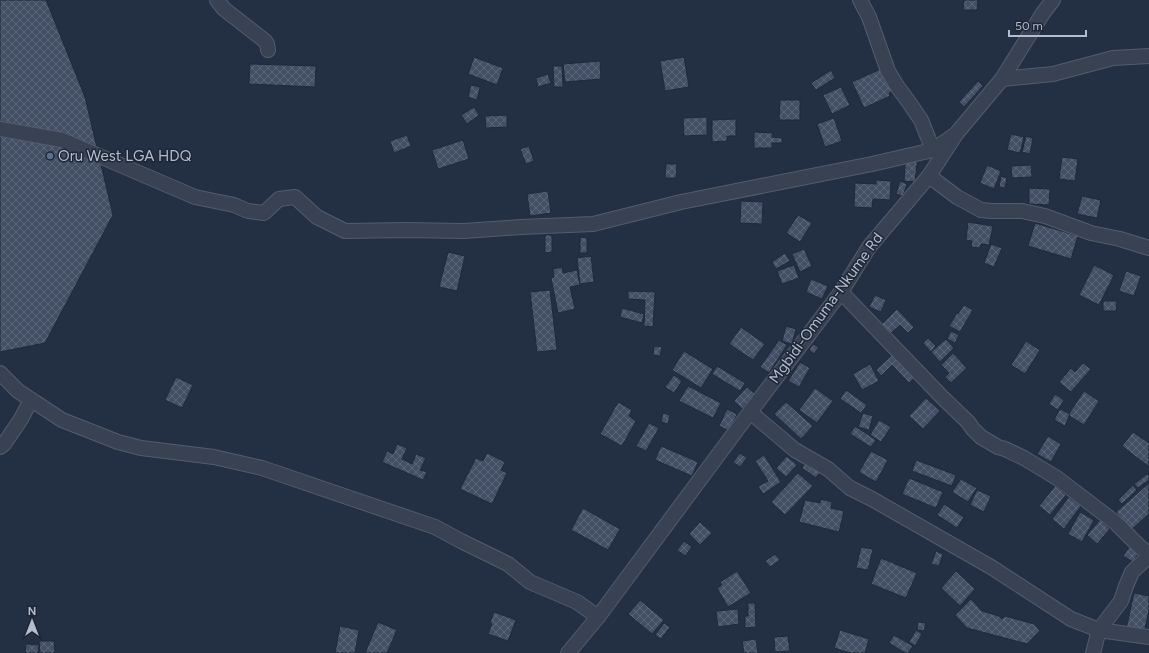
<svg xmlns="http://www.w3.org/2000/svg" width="1149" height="653" font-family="Figtree,sans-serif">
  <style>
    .building { fill: url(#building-cross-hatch); stroke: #1f2939 }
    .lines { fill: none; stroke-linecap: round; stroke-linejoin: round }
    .minor-casing { stroke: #535d6c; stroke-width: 16 }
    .minor { stroke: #384252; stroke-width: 14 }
    .service-dot { fill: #5c6f8a; stroke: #1d2737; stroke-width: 1.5 }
    .labels { text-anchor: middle; stroke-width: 3; stroke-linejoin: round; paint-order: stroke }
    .poi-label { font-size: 15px; fill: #b5bdcc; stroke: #1d2737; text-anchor: start }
    .street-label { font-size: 15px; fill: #b5bdcc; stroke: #1d2737 }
  </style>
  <defs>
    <pattern id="building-cross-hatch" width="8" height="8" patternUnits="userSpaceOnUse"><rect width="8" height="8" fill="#424f64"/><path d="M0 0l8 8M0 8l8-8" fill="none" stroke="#5b6679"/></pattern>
  </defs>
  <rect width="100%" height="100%" fill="#232f42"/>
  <g class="building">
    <polygon points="0,0 46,0 85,97 113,215 45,343 0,352"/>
    <polygon points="964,0 978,0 977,10 963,10"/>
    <polygon points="474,57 503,68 497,85 468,74"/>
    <polygon points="684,57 689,87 665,91 660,61"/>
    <polygon points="600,61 601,79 565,82 563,64"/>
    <polygon points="250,64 316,66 315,87 249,84"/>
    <polygon points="553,66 562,66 563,87 554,87"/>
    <polygon points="883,68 894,90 889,93 890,96 864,108 852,82"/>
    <polygon points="831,70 835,78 816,90 811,83"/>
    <polygon points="548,74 551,83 538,87 536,78"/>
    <polygon points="978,81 983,86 964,107 959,102"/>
    <polygon points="471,85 480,87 477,100 468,97"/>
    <polygon points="841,87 850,105 832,114 823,95"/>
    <polygon points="780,100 800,100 800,120 779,120"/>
    <polygon points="474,107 479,115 467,124 461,115"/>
    <polygon points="507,115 507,127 486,128 485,116"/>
    <polygon points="707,117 707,135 684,136 683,118"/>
    <polygon points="834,118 842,141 825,147 817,124"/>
    <polygon points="736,119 736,136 727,136 727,141 712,142 712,120"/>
    <polygon points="754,132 773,133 772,137 782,138 782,143 772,143 772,148 754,148"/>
    <polygon points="1011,134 1024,137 1020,153 1007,150"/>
    <polygon points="407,135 411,146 394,153 390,141"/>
    <polygon points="1026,136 1033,138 1030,154 1022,152"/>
    <polygon points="463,140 469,159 438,169 432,150"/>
    <polygon points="529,146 534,161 526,164 520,149"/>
    <polygon points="906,153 918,155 915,182 904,181"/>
    <polygon points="1062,157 1078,159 1075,181 1059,179"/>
    <polygon points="666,164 677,164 676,178 665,178"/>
    <polygon points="987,165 1001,171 994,189 980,183"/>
    <polygon points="1031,165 1032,177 1012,178 1011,166"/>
    <polygon points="1001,176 1007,178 1005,188 999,187"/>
    <polygon points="876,180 891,181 890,200 873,199 872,208 854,207 855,183 876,184"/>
    <polygon points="900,181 907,184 903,196 896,194"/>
    <polygon points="1029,188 1050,189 1049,205 1029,204"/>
    <polygon points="548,191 551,213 530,216 527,194"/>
    <polygon points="1082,196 1101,200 1097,218 1077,214"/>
    <polygon points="741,201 763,202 762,224 740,223"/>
    <polygon points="798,215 812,223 800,242 786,233"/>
    <polygon points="968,222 993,226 989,245 981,244 980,248 971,247 972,241 966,240"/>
    <polygon points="1035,223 1078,236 1071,259 1028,246"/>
    <polygon points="545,235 552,235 552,252 545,253"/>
    <polygon points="580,237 587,238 587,253 580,253"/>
    <polygon points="991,244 1002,248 994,267 984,263"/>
    <polygon points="804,249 812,266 800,272 792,254"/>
    <polygon points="448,252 465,256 457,291 439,287"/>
    <polygon points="785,253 790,261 776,269 772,262"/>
    <polygon points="591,256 594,282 580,284 577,258"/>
    <polygon points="794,265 799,278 782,284 777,271"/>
    <polygon points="1094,265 1114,275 1099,305 1079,295"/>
    <polygon points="562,267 563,273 577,270 580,285 570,287 575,309 558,313 551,278 554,277 553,269"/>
    <polygon points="1126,271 1141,276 1134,296 1119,291"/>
    <polygon points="811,279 828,286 822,299 806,292"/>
    <polygon points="550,290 557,350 537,352 530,292"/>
    <polygon points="628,291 655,292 653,327 644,326 645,300 628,299"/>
    <polygon points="875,295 886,300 881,312 869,307"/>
    <polygon points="1103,301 1117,301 1116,311 1103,311"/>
    <polygon points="964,305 973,310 960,332 949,326 957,313 958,314"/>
    <polygon points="622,308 644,314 642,323 620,317"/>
    <polygon points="897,309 914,327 908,333 900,325 891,333 882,324"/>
    <polygon points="786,326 796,329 792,344 782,341"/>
    <polygon points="741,327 765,344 753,360 729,344"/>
    <polygon points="951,331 959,335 955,343 947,339"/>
    <polygon points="928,338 936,346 931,352 923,343"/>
    <polygon points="946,339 954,348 940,362 931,352"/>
    <polygon points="779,340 787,345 769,373 760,367"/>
    <polygon points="1026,341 1040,350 1025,374 1011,365"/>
    <polygon points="813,344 819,347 814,354 809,350"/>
    <polygon points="654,346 662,347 660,356 653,355"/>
    <polygon points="684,351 713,369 701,388 672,370"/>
    <polygon points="894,353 916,377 909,383 892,365 881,376 876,370"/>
    <polygon points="953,353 967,368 951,383 945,377 949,373 941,365"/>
    <polygon points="800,362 810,368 799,387 788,381"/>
    <polygon points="1083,363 1091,369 1071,392 1059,382 1071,368 1075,372"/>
    <polygon points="870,364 879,381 862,390 853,374"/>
    <polygon points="717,366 745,383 740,391 712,374"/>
    <polygon points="674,375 682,381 674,393 665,387"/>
    <polygon points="176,377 193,385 182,408 165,400"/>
    <polygon points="688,386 721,403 713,418 679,401"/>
    <polygon points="747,387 755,394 742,409 734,401"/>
    <polygon points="815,388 833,401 817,423 799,410"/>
    <polygon points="846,390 867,405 861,413 840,399"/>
    <polygon points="1084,391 1099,401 1084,425 1068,415"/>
    <polygon points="1055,394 1064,400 1058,410 1049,404"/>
    <polygon points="926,398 940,411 923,429 909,416"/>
    <polygon points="618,402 632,410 629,416 636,421 622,446 600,434"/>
    <polygon points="786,402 813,426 801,439 774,414"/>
    <polygon points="727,409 737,414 729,431 719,426"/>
    <polygon points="1060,409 1070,414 1065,426 1054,420"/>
    <polygon points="663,413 670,415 668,424 661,422"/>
    <polygon points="863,413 873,416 869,430 858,427"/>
    <polygon points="879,420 891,427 881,442 870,435"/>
    <polygon points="649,423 659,428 646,451 636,446"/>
    <polygon points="855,426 876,440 871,447 850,434"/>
    <polygon points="1133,432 1149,443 1149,467 1122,446"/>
    <polygon points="1048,436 1061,444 1051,462 1037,454"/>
    <polygon points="397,444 407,448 402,459 412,464 416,454 426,458 420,470 427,472 423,480 382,462 387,451 393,454"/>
    <polygon points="661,446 698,462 692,476 655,460"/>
    <polygon points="871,451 888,460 876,482 859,472"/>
    <polygon points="487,453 505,462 501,470 507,473 492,504 460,489 476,458 483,461"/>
    <polygon points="740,453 747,458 740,467 733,462"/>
    <polygon points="764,455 781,482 763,494 758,486 768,481 755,461"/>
    <polygon points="787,456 797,465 786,477 776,468"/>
    <polygon points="916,460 956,475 952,486 912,471"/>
    <polygon points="806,462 820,472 816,478 802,468"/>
    <polygon points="798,473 813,486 785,515 771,502"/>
    <polygon points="1147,474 1149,476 1149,480 1138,488 1134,484"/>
    <polygon points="909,478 943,492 936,508 902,494"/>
    <polygon points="961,479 977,488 968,502 952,492"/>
    <polygon points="1149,483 1149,514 1131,530 1116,512"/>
    <polygon points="1133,485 1137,490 1122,504 1118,500"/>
    <polygon points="1055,486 1066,495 1050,515 1039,506"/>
    <polygon points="977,490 991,496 984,512 970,505"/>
    <polygon points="1069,497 1081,506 1064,529 1052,519"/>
    <polygon points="821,499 832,502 831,508 844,511 839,532 799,522 805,500 820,503"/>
    <polygon points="944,504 964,517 957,528 937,515"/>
    <polygon points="583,508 620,529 608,550 571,530"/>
    <polygon points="1080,512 1094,520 1082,542 1068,534"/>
    <polygon points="1100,520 1110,529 1097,544 1087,535"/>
    <polygon points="700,522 712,533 700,545 689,534"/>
    <polygon points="684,541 692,547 685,556 677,550"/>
    <polygon points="1130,546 1139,552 1133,562 1123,556"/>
    <polygon points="861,547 873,549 868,570 856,568"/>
    <polygon points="936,551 943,554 939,566 931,564"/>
    <polygon points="775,554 780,560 770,567 765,561"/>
    <polygon points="881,558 917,573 906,598 871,584"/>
    <polygon points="737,571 751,593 728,607 717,588 722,585 720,582"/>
    <polygon points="956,571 975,589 960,606 941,588"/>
    <polygon points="1134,593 1149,596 1149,610 1144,633 1126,629"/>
    <polygon points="971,599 982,611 999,616 1002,619 1005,616 1034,624 1040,631 1027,644 967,628 955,615"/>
    <polygon points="640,600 664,620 652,634 628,614"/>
    <polygon points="748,603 755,603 756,627 745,628 745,616 748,616"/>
    <polygon points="738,609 739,624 718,627 716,611"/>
    <polygon points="494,612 516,620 508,641 488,634 492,624 490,623"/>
    <polygon points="378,622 397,630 387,653 365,653"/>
    <polygon points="918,622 926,623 924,631 917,630"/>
    <polygon points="664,623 670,627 661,639 655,635"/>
    <polygon points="340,626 359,630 355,653 335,653"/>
    <polygon points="840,630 869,639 865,653 850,653 834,648"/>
    <polygon points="916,630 922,634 915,646 909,642"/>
    <polygon points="894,635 913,646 908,653 905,653 889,643"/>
    <polygon points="788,636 790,651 775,652 774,637"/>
    <polygon points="756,639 758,653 744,653 742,641"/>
    <polygon points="39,641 54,641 55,653 40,653"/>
    <polygon points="26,644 39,645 38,653 25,653"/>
  </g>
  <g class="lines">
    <g class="minor-casing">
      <g id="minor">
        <polyline points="217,0 224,9 265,41 267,44 268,50"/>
        <polyline points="860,0 869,17 888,71 897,86 908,101 921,120 933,150"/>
        <polyline points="1002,79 1053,74 1113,58 1149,56"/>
        <polyline points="0,129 62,140 195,197 234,205 248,211 264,213 279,199 295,197 317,217 345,231 405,230 464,231 521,227 593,224 681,202 872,164 933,150 956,134"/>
        <polyline points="929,176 957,197 981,210 992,211 1022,211 1045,216 1091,233 1120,239 1149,248"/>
        <polyline points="841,292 943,398 968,422 973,429 981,437 998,447 1005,449 1024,458 1057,478 1116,523 1140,547 1149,554"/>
        <polyline points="0,373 18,391 62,420 118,442 141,448 214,457 262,468 435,527 461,541 508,564 530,582 577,602 598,617"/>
        <polyline points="750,412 795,450 828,469 850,488 872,499 991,567 1071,619 1099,630 1149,637"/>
        <polyline points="0,447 4,444 21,419 31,400"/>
        <polyline points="568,653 598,617 750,412 841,292 869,247 929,176 956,134 1002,79 1043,13 1053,0"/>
        <polyline points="1093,653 1099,630 1121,601 1126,586 1132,572 1149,556"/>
      </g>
    </g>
    <use href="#minor" class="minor"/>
  </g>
  <circle class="service-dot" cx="50" cy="156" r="4"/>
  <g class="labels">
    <g class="poi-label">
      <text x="58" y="161">Oru West LGA HDQ</text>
    </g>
    <g class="street-label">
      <text transform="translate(826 308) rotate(-54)" y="5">Mgbidi-Omuma-Nkume Rd</text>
    </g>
  </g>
  <g transform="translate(32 621)" stroke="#1d2737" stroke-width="3" paint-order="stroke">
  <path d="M0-3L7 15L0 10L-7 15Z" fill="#b5bdcc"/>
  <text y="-6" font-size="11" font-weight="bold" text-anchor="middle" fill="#b5bdcc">N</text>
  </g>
  <path d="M1009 30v6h77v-6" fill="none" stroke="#b5bdcc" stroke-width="2"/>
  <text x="1015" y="30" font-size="12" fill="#b5bdcc" stroke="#1d2737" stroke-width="3" paint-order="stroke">50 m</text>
</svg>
